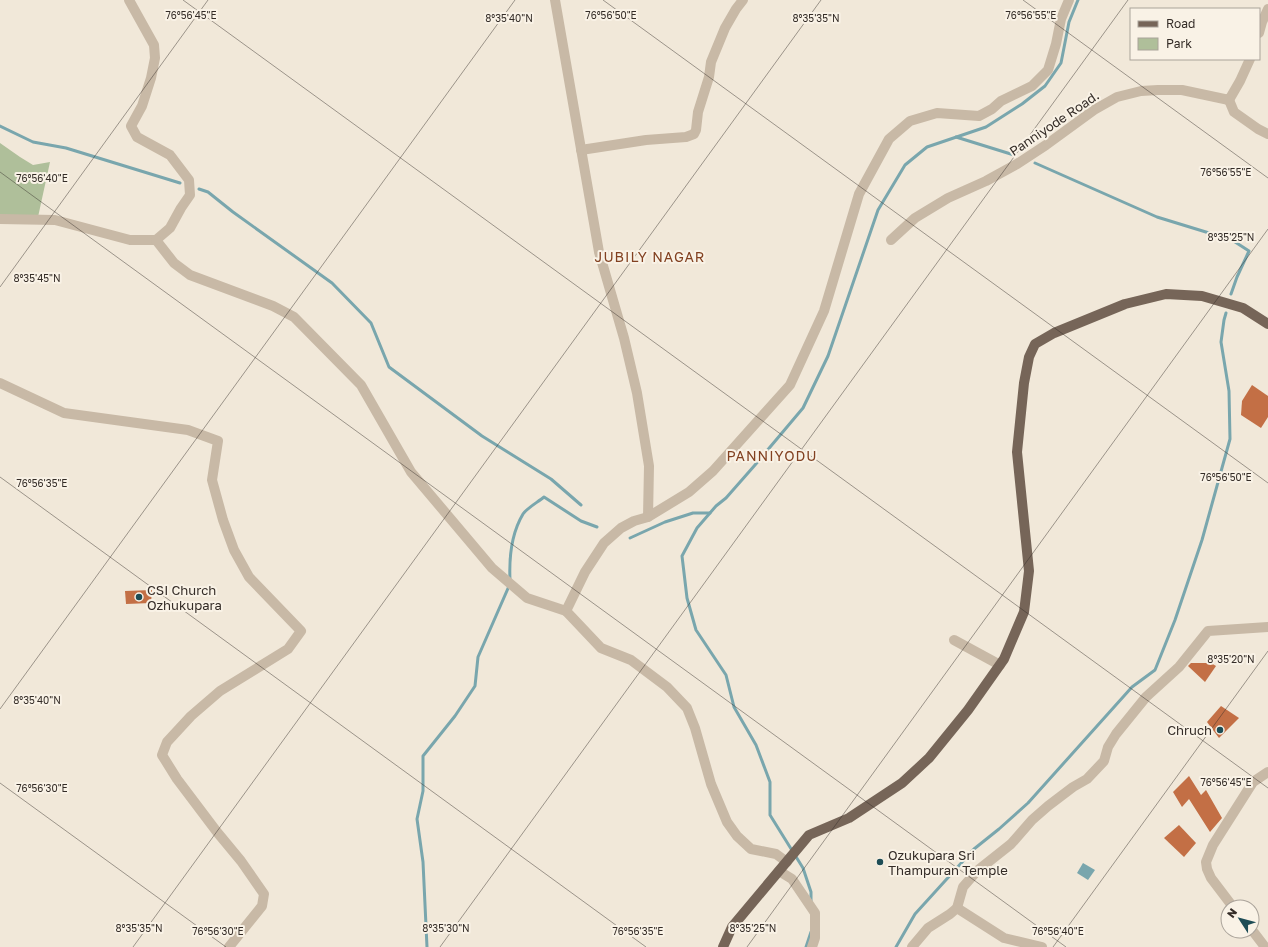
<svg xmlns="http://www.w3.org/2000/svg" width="1268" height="947" font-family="'Golos Text',sans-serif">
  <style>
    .green { fill: #afbf9a }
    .water { fill: #79a6ad }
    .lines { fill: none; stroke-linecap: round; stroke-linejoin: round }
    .stream { stroke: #79a6ad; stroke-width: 3 }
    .building { fill: #c36f45 }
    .minor { stroke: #c8b9a6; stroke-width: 10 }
    .major { stroke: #766558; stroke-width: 10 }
    .ticks { fill: none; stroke: #342c27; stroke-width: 1; stroke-opacity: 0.45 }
    .poi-dot { fill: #1d4c55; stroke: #f9f2e6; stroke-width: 1.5 }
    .labels { text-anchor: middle; stroke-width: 4; stroke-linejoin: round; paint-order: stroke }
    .street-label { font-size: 13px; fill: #342c27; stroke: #f9f2e6 }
    .poi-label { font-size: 13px; fill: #342c27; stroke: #f9f2e6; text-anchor: start }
    .neighbourhood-label { font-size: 14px; letter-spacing: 1px; fill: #824121; stroke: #f9f2e6 }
    .ticks-label { font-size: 10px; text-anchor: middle; fill: #342c27; stroke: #f9f2e6; stroke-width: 4; stroke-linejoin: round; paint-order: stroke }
  </style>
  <rect width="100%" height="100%" fill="#f1e8d9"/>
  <polygon class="green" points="0,143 20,157 33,165 50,162 38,217 0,221"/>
  <polygon class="water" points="1083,863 1095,870 1088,880 1077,873"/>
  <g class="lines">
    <g class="stream">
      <polyline points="0,126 33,142 66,148 180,183"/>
      <polyline points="956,137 1014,155"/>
      <polyline points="1035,163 1157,217 1232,240 1249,251 1237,277 1231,294"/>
      <polyline points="199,189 208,192 233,212 332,283 371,323 389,367 482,436 551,479 581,505"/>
      <polyline points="630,538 665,522 693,513 710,513"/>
      <path d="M510,580c-1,-22 1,-46 13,-66 4,-6 15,-12 21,-17l37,24 16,6"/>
      <polyline points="811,902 811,892 803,868 770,815 770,782 756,745 734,707 726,675 696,630 687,598 682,556 697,528 716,506 726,498 755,465 803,408 828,356 878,210 905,165 927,147 986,127 1022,104 1045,86 1061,63 1069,22 1078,0"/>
      <polyline points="427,947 423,862 417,819 423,791 423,756 455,716 475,686 478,657 509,586"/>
      <polyline points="806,947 811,932"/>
      <polyline points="896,947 915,914 974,849 999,829 1028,803 1132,687 1155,670 1175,620 1202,540 1230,439 1229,391 1221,342 1224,320 1226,313"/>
    </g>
  </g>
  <g class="building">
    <polygon points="1252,385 1268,396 1268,417 1261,428 1241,415 1242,401"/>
    <polygon points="152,590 151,603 126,604 125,591"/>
    <polygon points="1191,663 1211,663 1216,666 1205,682 1188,666"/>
    <polygon points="1221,706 1239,718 1219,738 1207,722"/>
    <polygon points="1189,776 1201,795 1206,790 1222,818 1210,832 1189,799 1182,807 1173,792"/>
    <polygon points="1179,825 1196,843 1184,857 1164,838"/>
  </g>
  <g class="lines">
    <g class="minor">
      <polyline points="555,0 599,252 624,338 637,393 649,466 648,517"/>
      <polyline points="1259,33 1262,22 1268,9"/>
      <polyline points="1229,100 1234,112 1258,129 1268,134"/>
      <polyline points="581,150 646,140 686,137 694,134 696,130 698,112 709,77 711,62 725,28 736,9 743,0"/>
      <polyline points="0,219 55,220 130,240 156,240 170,228 181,208 190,195 189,180 170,155 137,137 131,126 142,106 151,78 155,58 154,45 129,0"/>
      <polyline points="156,240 174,263 190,275 273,306 294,317 361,385 411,472 492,568 527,598 566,611"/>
      <polyline points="891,240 915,218 948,198 986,181 1017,164 1046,145 1094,110 1117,97 1141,91 1158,90 1182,90 1229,100 1240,81 1250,59"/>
      <polyline points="0,383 64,413 188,430 218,441 212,480 223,520 234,550 249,577 301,631 288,649 220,691 191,716 167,742 162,755 177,779 217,832 241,861 264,894 262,906 229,947"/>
      <polyline points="954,640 1000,665"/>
      <polyline points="787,862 776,854 751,849 737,836 727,822 711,784 695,728 687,708 667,687 631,660 601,648 566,611 585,572 604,543 621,528 634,521 648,517 689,492 713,471 790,385 824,311 859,194 889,139 910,121 937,113 979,116 992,109 1001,101 1032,86 1048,70 1056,44 1061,19 1069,0"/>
      <polyline points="779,871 792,879 815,913 815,938 812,947"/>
      <polyline points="1233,907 1211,878 1207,869 1206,862 1213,845 1253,782 1268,772"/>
      <polyline points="957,908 1004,938 1042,947"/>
      <polyline points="1252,930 1265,947"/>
      <polyline points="912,947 928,928 950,914 957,908 963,887 977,871 1011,844 1032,820 1048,806 1073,787 1087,779 1104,761 1108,747 1116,734 1146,697 1179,667 1208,631 1268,627"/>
    </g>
    <polyline class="major" points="723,947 732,927 809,835 849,818 902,783 929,758 968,710 1004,659 1024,612 1029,571 1017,452 1024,383 1029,357 1035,344 1054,333 1125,304 1166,294 1202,296 1243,308 1268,324"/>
  </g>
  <path class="ticks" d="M183,0l1085,788M603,0l665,483M1023,0l245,178M0,172l1066,775M0,287l208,-287M0,477l646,470M0,709l515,-709M0,783l226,164M133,947l688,-947M440,947l688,-947M747,947l521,-718M1053,947l215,-296"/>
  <g class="poi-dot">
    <circle cx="139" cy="597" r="4"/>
    <circle cx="1220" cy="730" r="4"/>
    <circle cx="880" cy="862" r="4"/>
  </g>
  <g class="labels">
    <g class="street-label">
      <text transform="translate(1054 123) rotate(-34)" y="5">Panniyode Road.</text>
    </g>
    <g class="poi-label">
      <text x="147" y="595">CSI Church<tspan x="147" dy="15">Ozhukupara</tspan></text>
      <text x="1212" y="735" text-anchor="end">Chruch</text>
      <text x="888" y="860">Ozukupara Sri<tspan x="888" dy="15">Thampuran Temple</tspan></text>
    </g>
    <g class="neighbourhood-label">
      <text x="650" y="262">JUBILY NAGAR</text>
      <text x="772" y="461">PANNIYODU</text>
    </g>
  </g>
  <g class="ticks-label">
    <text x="191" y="19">76°56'45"E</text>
    <text x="611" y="19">76°56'50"E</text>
    <text x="1031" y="19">76°56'55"E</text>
    <text x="509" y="22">8°35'40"N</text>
    <text x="816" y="22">8°35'35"N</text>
    <text x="1226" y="176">76°56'55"E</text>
    <text x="42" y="182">76°56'40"E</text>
    <text x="1231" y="241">8°35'25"N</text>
    <text x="37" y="282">8°35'45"N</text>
    <text x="1226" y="481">76°56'50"E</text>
    <text x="42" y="487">76°56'35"E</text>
    <text x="1231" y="663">8°35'20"N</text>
    <text x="37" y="704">8°35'40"N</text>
    <text x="1226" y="786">76°56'45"E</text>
    <text x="42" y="792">76°56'30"E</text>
    <text x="139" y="932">8°35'35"N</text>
    <text x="446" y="932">8°35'30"N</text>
    <text x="753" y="932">8°35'25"N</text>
    <text x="218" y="935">76°56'30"E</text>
    <text x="638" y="935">76°56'35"E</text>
    <text x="1058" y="935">76°56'40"E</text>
  </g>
  <rect x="1130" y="8" width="130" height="52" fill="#f9f2e6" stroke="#aaa39a"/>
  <rect x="1138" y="21" width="20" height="6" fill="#766558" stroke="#aaa39a"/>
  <text x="1166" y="28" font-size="12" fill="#342c27">Road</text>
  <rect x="1138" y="38" width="20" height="12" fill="#afbf9a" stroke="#aaa39a"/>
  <text x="1166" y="48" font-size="12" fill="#342c27">Park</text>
  <g transform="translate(1240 919) rotate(306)"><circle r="19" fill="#f9f2e6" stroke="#aaa39a"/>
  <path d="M0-3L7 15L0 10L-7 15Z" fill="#1d4c55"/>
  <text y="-6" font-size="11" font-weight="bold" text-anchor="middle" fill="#342c27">N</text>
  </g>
</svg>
